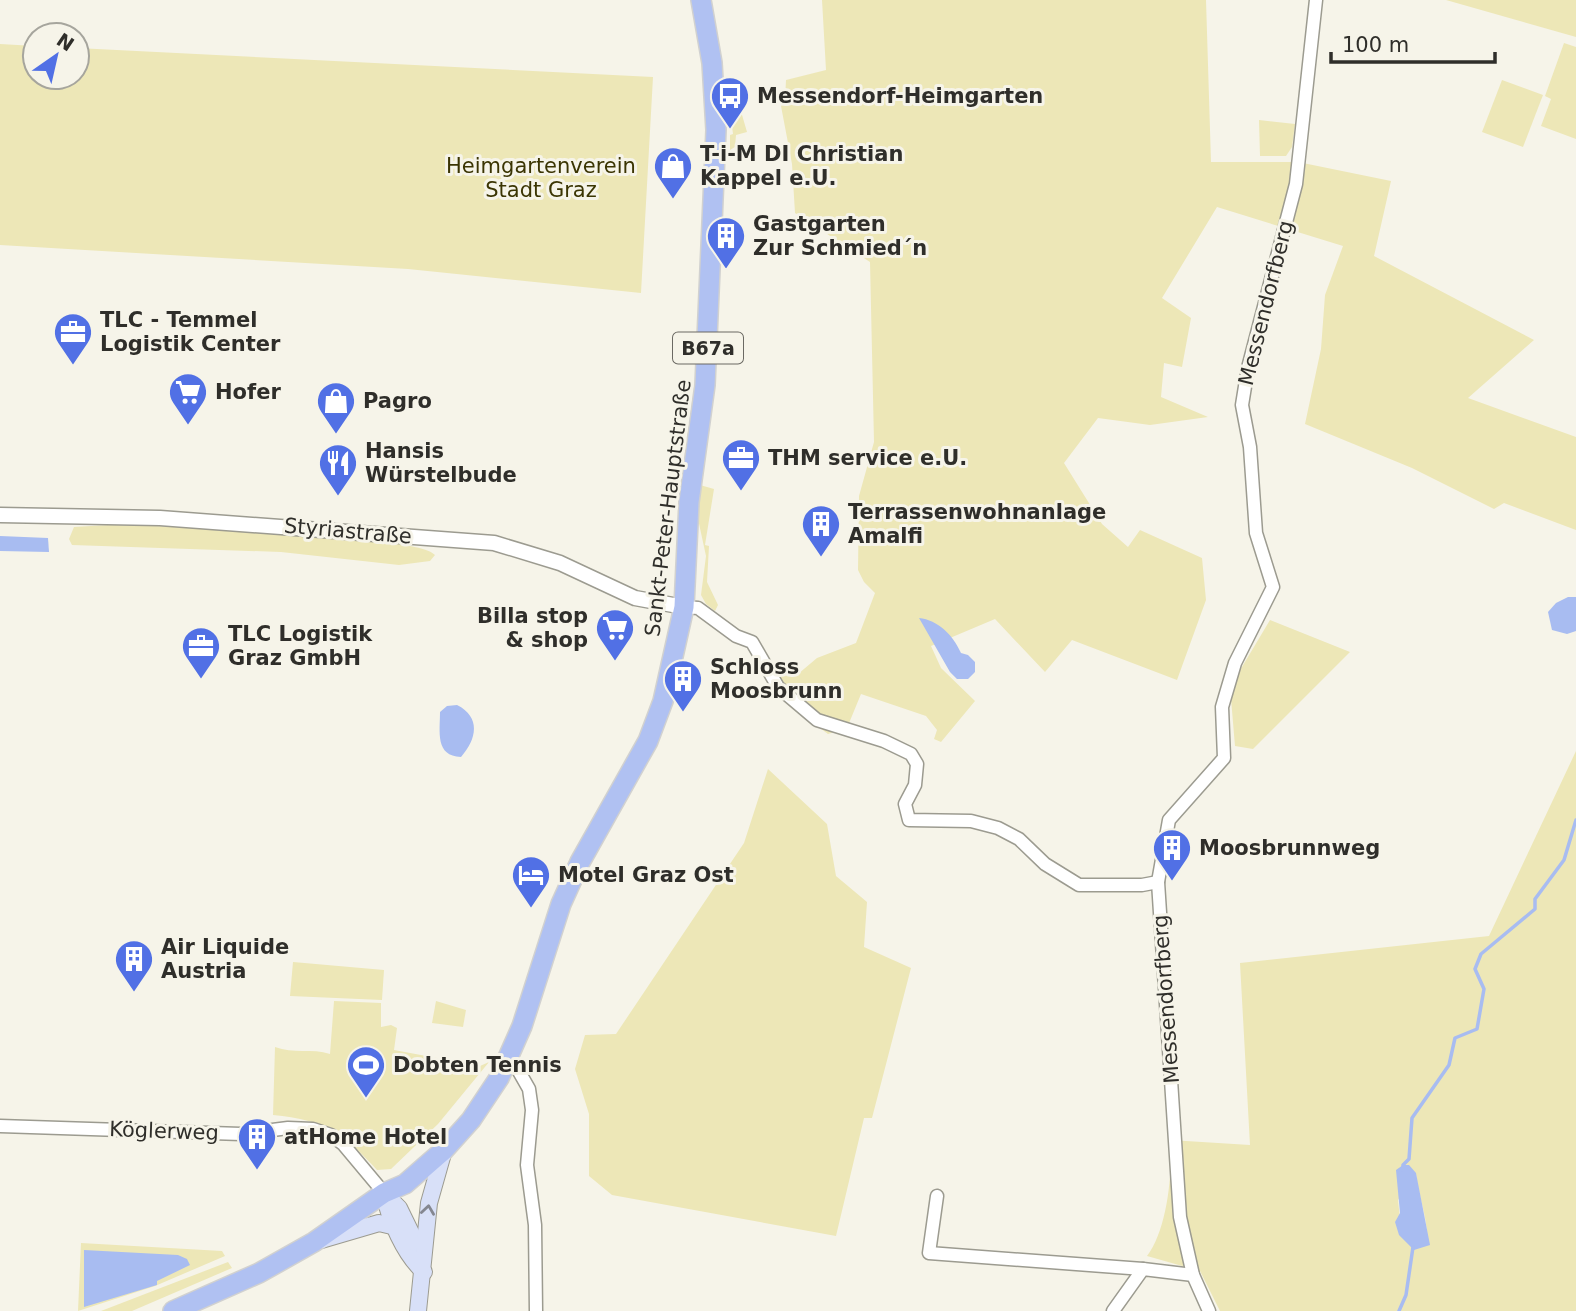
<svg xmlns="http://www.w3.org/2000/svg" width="1576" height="1311" font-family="'DejaVu Sans',sans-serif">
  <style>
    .green { fill: #ede7b7; fill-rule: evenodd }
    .water { fill: #a8bcf1 }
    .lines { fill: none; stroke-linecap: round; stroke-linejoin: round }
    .stream { stroke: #a8bcf1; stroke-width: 3.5 }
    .minor-casing { stroke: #9c9b90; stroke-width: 15 }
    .tertiary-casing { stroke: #9c9b90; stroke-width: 17 }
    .secondary-casing { stroke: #9c9b90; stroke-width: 18 }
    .primary-casing { stroke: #d1d1d0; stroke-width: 22 }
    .minor { stroke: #fff; stroke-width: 12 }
    .tertiary { stroke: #fff; stroke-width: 14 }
    .secondary { stroke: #d8e0f8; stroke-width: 16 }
    .primary { stroke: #b0c1f2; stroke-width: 19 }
    .oneway { stroke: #848791 }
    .labels { text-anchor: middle; stroke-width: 6; stroke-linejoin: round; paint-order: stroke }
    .shield { fill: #f6f4e9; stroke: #6b6963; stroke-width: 2 }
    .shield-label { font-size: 19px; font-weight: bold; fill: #2f2e2a }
    .poi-label { font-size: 21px; font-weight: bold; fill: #2f2e2a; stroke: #f6f4e9; text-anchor: start }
    .park-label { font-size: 21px; fill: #3b3503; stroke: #f6f4e9 }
    .street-label { font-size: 21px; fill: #2f2e2a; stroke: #f6f4e9 }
  </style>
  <rect width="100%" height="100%" fill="#f6f4e9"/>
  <g class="green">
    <polygon points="822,0 1206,0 1211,162 1298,162 1391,181 1374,256 1534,340 1468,398 1576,437 1576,530 1504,503 1494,509 1412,468 1305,424 1321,349 1325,295 1343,246 1217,207 1162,298 1191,318 1182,367 1164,363 1161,397 1208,417 1150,425 1098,418 1064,463 1102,524 1128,547 1140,530 1202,558 1206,600 1177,680 1072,640 1045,672 995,619 931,646 941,668 975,701 941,742 934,739 937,730 926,716 861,694 847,728 828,734 776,695 756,660 798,674 817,658 856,643 875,593 864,582 858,570 859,496 874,442 870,262 795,213 792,164 781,106 785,100 786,80 826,70"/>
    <polygon points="1446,0 1576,0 1576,37"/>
    <polygon points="1564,43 1576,47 1576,139 1541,126 1551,99 1545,96"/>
    <polygon points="0,44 35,46 35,77 77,77 77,48 653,77 641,293 408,269 0,245"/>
    <polygon points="1502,80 1543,95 1523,147 1482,132"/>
    <polygon points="740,108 747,132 736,135 735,147 730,150 730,135 733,134 730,110"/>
    <polygon points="1259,120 1295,124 1292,147 1286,156 1260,156"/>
    <polygon points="700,485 714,489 705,545 709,546 707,582 718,605 715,611 706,604 701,595 706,556 698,519"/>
    <path d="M108,525c42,0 311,9 327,30l-5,6 -31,4 -118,-13 -209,-7 -3,-6 5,-12z"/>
    <polygon points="1270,620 1350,652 1253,749 1235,746 1230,687"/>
    <path d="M1576,751v560h-356l-20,-40 -53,-15c20,-26 26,-83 23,-116l80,5 -10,-182 249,-27zM1416,1174c2,21 11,41 11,63l-32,-15 5,-3 -2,-19z"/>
    <polygon points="768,769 827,824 836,876 867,902 864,947 911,968 872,1118 864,1118 836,1236 612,1195 589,1176 589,1114 575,1069 585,1035 616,1034 744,843"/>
    <polygon points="293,962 384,970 382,1000 290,996"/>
    <path d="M334,1001l47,2v24l10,-2 6,3 -3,22 86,16 9,-4 -51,62 -47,45 -14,1c-34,-37 -52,-50 -104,-55l2,-68c18,7 37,1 55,7z"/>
    <polygon points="436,1001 466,1010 463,1027 432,1023"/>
    <polygon points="81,1243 222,1251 225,1256 155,1286 78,1311"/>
    <polygon points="228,1262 232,1268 132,1311 101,1311"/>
  </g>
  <g class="water">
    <polygon points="0,536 48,538 49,552 0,551"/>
    <polygon points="1568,597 1576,597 1576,631 1567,634 1552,630 1548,612 1556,603"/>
    <path d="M919,618c19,2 34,17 42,35l7,2 7,7v10l-7,7h-11l-7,-7z"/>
    <path d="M457,705c24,12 20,34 4,52 -26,-1 -21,-25 -21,-45l7,-6z"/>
    <polygon points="1403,1165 1409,1165 1416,1173 1430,1245 1414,1250 1399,1235 1395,1222 1400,1213 1396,1170"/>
    <polygon points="84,1250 178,1255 187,1259 190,1265 157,1281 157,1285 84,1307"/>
  </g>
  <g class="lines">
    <g class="stream">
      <polyline points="1403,1170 1403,1165 1409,1159 1412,1118 1449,1065 1455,1038 1477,1029 1484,989 1475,969 1481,954 1535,909 1535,899 1564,860 1576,820"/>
      <polyline points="1399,1311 1406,1295 1413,1247"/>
    </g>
    <g class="minor-casing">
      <g id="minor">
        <polyline points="684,607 698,608 736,636 752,642 778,687 817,720 884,741 911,754 917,764 915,785 905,804 909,820 971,821 998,828 1019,839 1045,864 1079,885 1142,885 1158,882"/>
        <polyline points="506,1063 517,1068 529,1089 532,1110 527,1165 535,1225 536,1311"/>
        <polyline points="0,1126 241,1134 288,1128 313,1129 331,1135 343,1144 384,1193"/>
        <polyline points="937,1196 929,1253 1143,1269"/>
        <polyline points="1113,1311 1143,1269 1193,1275"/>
        <polyline points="1209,1311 1193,1275 1180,1217 1158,882 1169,820 1224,758 1222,707 1235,663 1273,587 1256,533 1250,447 1242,405 1248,368 1296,184 1316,0"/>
      </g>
    </g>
    <g class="tertiary-casing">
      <polyline id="tertiary" points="0,515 160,518 494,543 560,563 635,598 684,607"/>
    </g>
    <g class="secondary-casing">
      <g id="secondary">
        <path d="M384,1193c5,26 20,61 40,79"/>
        <polyline points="384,1193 399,1208 416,1243"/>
        <polyline points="321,1240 379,1223 396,1227"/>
        <polyline points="418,1311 429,1203 444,1150"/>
      </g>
    </g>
    <g class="primary-casing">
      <polyline id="primary" points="173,1311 259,1273 314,1242 384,1193 405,1184 444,1150 471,1120 499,1078 522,1026 561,904 580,862 648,741 663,701 684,607 689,502 705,385 716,130 712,63 701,0"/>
    </g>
    <use href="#minor" class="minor"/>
    <use href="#tertiary" class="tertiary"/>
    <use href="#secondary" class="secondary"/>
    <use href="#primary" class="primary"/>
  </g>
  <defs><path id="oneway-chevron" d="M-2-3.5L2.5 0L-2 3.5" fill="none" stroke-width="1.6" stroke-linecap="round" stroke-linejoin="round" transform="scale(1.75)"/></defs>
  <use class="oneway" href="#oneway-chevron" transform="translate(428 1210) rotate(-82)"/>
  <defs>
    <g id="bus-pin" transform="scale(2.0125)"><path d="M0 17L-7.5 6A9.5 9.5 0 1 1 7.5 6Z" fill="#5170e5" stroke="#f6f4e9"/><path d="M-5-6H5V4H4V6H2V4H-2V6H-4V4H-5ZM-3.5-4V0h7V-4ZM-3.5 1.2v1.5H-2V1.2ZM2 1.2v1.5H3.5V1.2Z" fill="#fff"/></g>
    <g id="shop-pin" transform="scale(2.0125)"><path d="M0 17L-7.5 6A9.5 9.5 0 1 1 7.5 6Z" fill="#5170e5" stroke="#f6f4e9"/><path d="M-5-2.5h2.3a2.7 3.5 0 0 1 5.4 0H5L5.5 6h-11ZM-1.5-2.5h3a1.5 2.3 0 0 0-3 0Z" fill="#fff"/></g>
    <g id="building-pin" transform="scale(2.0125)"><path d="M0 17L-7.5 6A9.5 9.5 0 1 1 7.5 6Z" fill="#5170e5" stroke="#f6f4e9"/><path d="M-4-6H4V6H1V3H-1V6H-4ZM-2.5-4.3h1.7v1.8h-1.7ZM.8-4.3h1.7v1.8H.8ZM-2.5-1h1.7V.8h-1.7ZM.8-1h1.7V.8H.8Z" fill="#fff"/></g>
    <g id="office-pin" transform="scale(2.0125)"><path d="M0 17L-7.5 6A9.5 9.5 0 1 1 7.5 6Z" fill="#5170e5" stroke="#f6f4e9"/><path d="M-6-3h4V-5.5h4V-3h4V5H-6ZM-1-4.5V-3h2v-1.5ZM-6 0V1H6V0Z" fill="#fff"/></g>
    <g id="supermarket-pin" transform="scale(2.0125)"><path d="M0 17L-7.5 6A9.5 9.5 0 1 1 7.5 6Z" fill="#5170e5" stroke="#f6f4e9"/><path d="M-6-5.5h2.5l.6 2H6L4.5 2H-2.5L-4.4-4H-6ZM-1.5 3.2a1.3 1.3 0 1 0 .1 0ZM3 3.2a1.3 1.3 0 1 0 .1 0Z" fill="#fff"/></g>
    <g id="restaurant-pin" transform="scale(2.0125)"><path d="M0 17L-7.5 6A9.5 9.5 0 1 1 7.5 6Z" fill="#5170e5" stroke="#f6f4e9"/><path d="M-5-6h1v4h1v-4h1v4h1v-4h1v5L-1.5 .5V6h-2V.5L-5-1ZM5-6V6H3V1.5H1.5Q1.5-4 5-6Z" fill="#fff"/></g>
    <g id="hotel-pin" transform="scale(2.0125)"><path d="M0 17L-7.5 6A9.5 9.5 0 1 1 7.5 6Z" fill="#5170e5" stroke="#f6f4e9"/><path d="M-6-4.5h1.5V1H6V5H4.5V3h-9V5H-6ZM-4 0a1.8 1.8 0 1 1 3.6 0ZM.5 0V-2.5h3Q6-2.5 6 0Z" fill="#fff"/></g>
    <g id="stadium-pin" transform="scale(2.0125)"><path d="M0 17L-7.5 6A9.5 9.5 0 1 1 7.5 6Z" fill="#5170e5" stroke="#f6f4e9"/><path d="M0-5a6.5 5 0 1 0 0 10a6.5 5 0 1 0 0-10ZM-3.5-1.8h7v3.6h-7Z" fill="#fff"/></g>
  </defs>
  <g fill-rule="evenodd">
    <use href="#bus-pin" x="730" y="96"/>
    <use href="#shop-pin" x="673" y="166"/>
    <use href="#building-pin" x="726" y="236"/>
    <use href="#office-pin" x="73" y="332"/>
    <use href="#supermarket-pin" x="188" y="392"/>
    <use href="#shop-pin" x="336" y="401"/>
    <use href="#office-pin" x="741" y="458"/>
    <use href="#restaurant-pin" x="338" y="463"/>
    <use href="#building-pin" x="821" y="524"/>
    <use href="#supermarket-pin" x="615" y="628"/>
    <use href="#office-pin" x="201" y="646"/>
    <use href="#building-pin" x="683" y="679"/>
    <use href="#building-pin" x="1172" y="848"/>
    <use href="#hotel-pin" x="531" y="875"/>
    <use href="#building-pin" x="134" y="959"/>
    <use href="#stadium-pin" x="366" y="1065"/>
    <use href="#building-pin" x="257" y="1137"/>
  </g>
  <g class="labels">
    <rect class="shield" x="673" y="332.5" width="70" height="31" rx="5"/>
    <g class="shield-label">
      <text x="708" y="355">B67a</text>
    </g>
    <g class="poi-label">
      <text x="757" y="103">Messendorf-Heimgarten</text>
      <text x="700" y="161">T-i-M DI Christian<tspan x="700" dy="24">Kappel e.U.</tspan></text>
      <text x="753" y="231">Gastgarten<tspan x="753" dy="24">Zur Schmied´n</tspan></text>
      <text x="100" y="327">TLC - Temmel<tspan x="100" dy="24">Logistik Center</tspan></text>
      <text x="215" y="399">Hofer</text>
      <text x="363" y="408">Pagro</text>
      <text x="365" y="458">Hansis<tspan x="365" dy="24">Würstelbude</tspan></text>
      <text x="768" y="465">THM service e.U.</text>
      <text x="848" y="519">Terrassenwohnanlage<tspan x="848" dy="24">Amalfi</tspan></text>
      <text x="588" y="623" text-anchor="end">Billa stop<tspan x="588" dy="24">&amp; shop</tspan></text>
      <text x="228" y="641">TLC Logistik<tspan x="228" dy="24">Graz GmbH</tspan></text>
      <text x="710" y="674">Schloss<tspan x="710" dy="24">Moosbrunn</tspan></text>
      <text x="1199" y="855">Moosbrunnweg</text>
      <text x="558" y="882">Motel Graz Ost</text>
      <text x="161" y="954">Air Liquide<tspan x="161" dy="24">Austria</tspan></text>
      <text x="393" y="1072">Dobten Tennis</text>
      <text x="284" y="1144">atHome Hotel</text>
    </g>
    <g class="park-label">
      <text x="541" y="173">Heimgartenverein<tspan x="541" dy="24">Stadt Graz</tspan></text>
    </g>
    <g class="street-label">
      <text transform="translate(1266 303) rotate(-76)" y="7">Messendorfberg</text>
      <text transform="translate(668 508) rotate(-83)" y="7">Sankt-Peter-Hauptstraße</text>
      <text transform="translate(348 531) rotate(5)" y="7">Styriastraße</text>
      <text transform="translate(1166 999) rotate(-94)" y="7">Messendorfberg</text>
      <text transform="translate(164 1131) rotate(2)" y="7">Köglerweg</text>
    </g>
  </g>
  <g transform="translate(56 56) rotate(34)"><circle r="33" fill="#f6f4e9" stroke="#a6a59d" stroke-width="2"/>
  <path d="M0-5L12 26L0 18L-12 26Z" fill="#5170e5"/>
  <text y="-10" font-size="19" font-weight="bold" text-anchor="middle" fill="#2f2e2a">N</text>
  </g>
  <path d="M1331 52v10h164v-10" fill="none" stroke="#2f2e2a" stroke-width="3.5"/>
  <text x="1342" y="52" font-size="21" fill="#2f2e2a" stroke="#f6f4e9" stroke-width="5" paint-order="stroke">100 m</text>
</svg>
